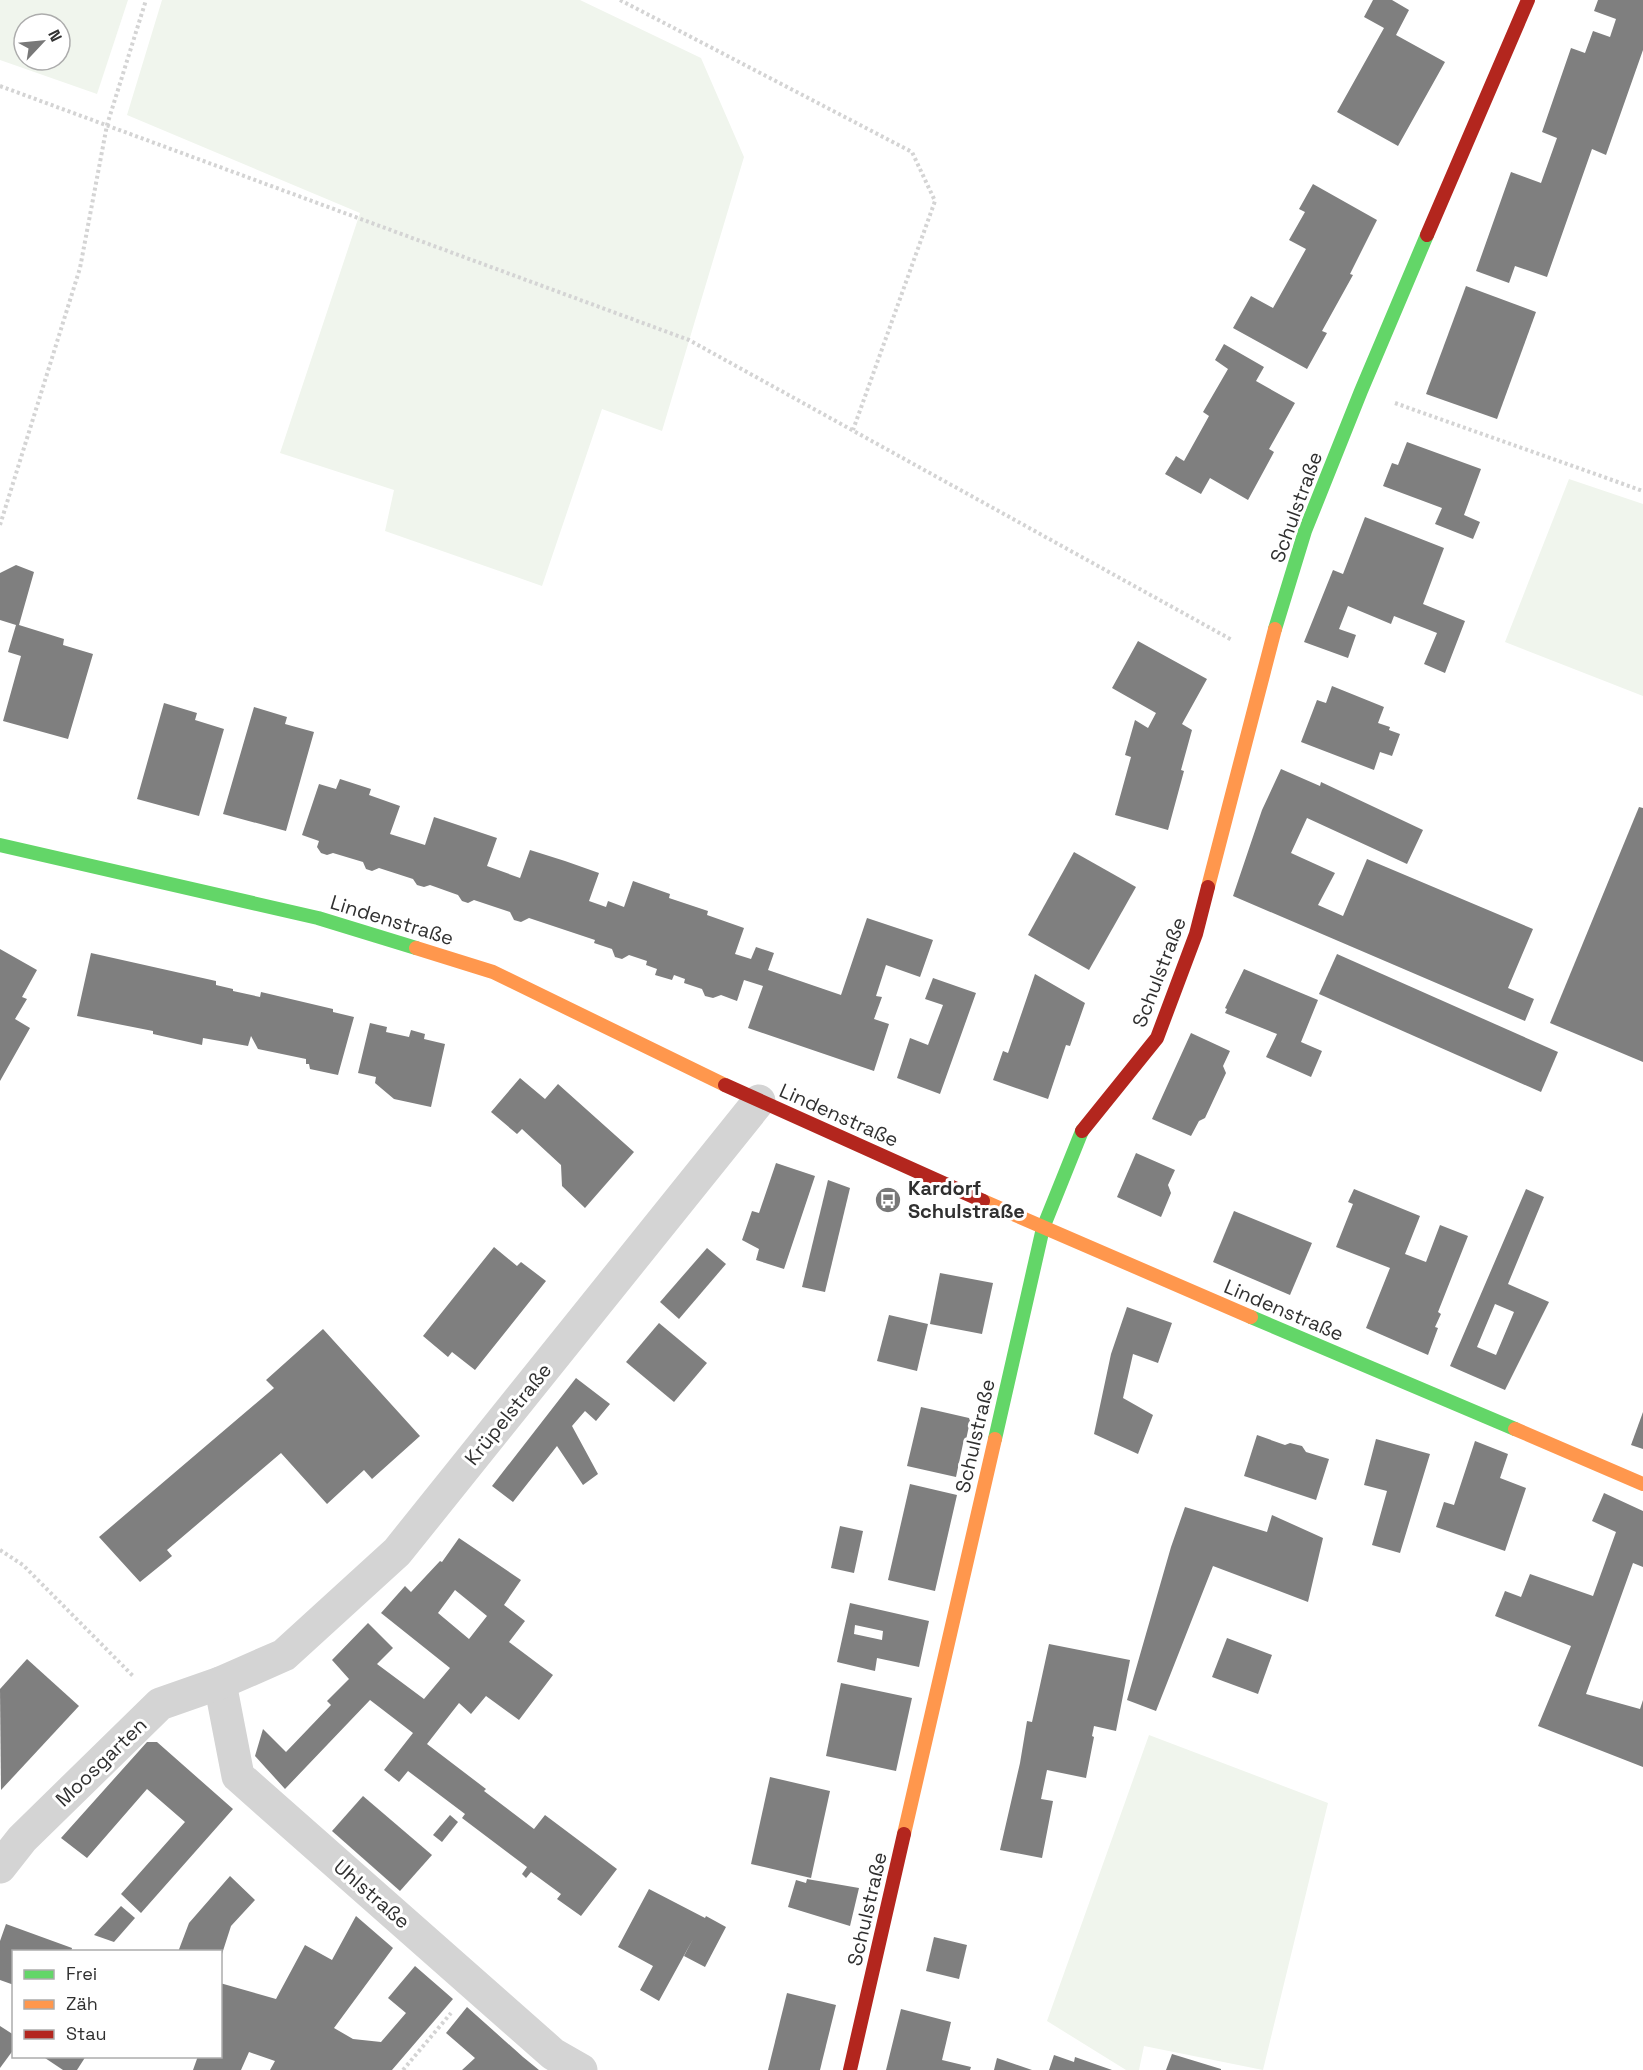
<svg xmlns="http://www.w3.org/2000/svg" width="1643" height="2070" font-family="'Space Grotesk',sans-serif">
  <style>
    .green { fill: #f0f5ed; fill-rule: evenodd }
    .building { fill: #7f7f7f; fill-rule: evenodd }
    .lines { fill: none; stroke-linecap: round; stroke-linejoin: round }
    .path { stroke: #d4d4d4; stroke-width: 4; stroke-dasharray: 3 3; stroke-linecap: butt }
    .street { stroke: #d4d4d4; stroke-width: 33 }
    .fast { stroke: #63d668; stroke-width: 14 }
    .slow { stroke: #ff974d; stroke-width: 14 }
    .jam { stroke: #b3261e; stroke-width: 14 }
    .labels { text-anchor: middle; stroke-width: 6; stroke-linejoin: round; paint-order: stroke }
    .street-label { font-size: 20px; fill: #303030; stroke: #fff }
    .poi-label { font-size: 20px; font-weight: bold; fill: #303030; stroke: #fff; text-anchor: start }
  </style>
  <rect width="100%" height="100%" fill="#fff"/>
  <g class="green">
    <path d="M0,0h128l-31,94 -97,-34zM24,24h36v36h-36z"/>
    <polygon points="162,0 580,0 701,58 744,157 662,431 602,409 542,586 385,531 394,490 280,453 360,213 127,115"/>
    <polygon points="1569,479 1643,504 1643,696 1505,642"/>
    <polygon points="1149,1735 1328,1803 1263,2070 1144,2046 1139,2070 1126,2070 1047,2021"/>
  </g>
  <g class="building">
    <polygon points="1373,0 1392,0 1409,10 1396,35 1445,62 1398,146 1337,112 1384,28 1364,17"/>
    <polygon points="1598,0 1643,0 1643,50 1606,155 1592,149 1547,277 1515,266 1509,283 1476,271 1511,172 1541,183 1557,138 1542,132 1571,48 1585,53 1593,31 1610,37 1616,19 1594,11"/>
    <polygon points="1313,184 1377,220 1350,274 1353,275 1322,331 1327,333 1307,369 1233,328 1251,296 1273,308 1287,283 1306,249 1289,240 1305,212 1299,209"/>
    <polygon points="1466,286 1536,312 1497,419 1426,394"/>
    <polygon points="1224,344 1264,367 1256,381 1295,403 1269,449 1274,452 1248,500 1210,478 1201,494 1165,474 1176,456 1184,461 1209,416 1203,412 1228,369 1215,360"/>
    <polygon points="1407,442 1481,469 1464,515 1480,522 1473,539 1435,524 1442,508 1383,486 1392,463 1398,465"/>
    <polygon points="1365,517 1444,548 1423,604 1465,621 1445,673 1424,664 1437,633 1394,616 1391,624 1348,606 1339,629 1356,635 1348,658 1304,642 1333,570 1343,574"/>
    <polygon points="16,565 34,572 19,625 64,639 63,645 93,654 68,739 3,721 21,656 8,652 16,625 0,620 0,573"/>
    <polygon points="1138,641 1207,679 1182,724 1192,730 1181,770 1184,771 1168,830 1115,815 1131,757 1125,755 1135,720 1148,728 1156,713 1112,688"/>
    <polygon points="1332,686 1384,707 1378,723 1390,727 1389,730 1400,734 1392,756 1380,752 1374,770 1301,742 1317,700 1326,703"/>
    <polygon points="164,703 197,713 195,720 224,729 199,816 137,799"/>
    <polygon points="254,707 287,717 285,724 314,732 286,831 223,814"/>
    <polygon points="1281,769 1320,786 1321,782 1423,830 1407,864 1307,818 1291,853 1335,873 1318,905 1343,916 1367,859 1533,929 1508,988 1534,999 1525,1021 1233,896 1262,810"/>
    <polygon points="340,779 371,789 369,795 400,806 390,834 425,845 434,817 497,838 487,866 520,878 530,850 565,861 599,873 589,901 606,907 608,901 624,907 633,881 670,894 669,898 708,911 707,915 744,928 735,954 751,959 756,947 774,953 768,970 841,995 867,918 933,940 920,977 886,965 876,996 882,997 874,1019 889,1024 874,1071 748,1028 763,986 744,980 737,1001 721,995 713,998 705,996 702,989 684,983 685,979 674,975 672,980 655,975 657,969 646,965 647,961 629,955 622,959 615,957 612,949 594,943 595,940 529,918 521,922 514,920 510,912 474,900 468,903 462,901 458,895 430,885 424,887 417,885 413,879 379,868 372,871 366,869 363,862 333,853 327,855 321,853 317,847 319,841 302,835 319,784 336,789"/>
    <polygon points="1639,807 1643,808 1643,1062 1550,1023"/>
    <polygon points="1074,852 1136,887 1089,970 1028,935"/>
    <polygon points="0,949 37,970 22,997 27,999 15,1019 30,1028 0,1081"/>
    <polygon points="91,953 216,981 216,985 233,989 233,991 260,997 261,992 333,1009 333,1012 354,1017 338,1075 310,1069 309,1064 306,1064 306,1059 258,1049 251,1036 248,1046 203,1038 202,1045 153,1034 153,1031 77,1016"/>
    <polygon points="1337,954 1558,1052 1541,1092 1319,994"/>
    <polygon points="1244,969 1318,1000 1301,1042 1322,1051 1311,1077 1266,1057 1277,1034 1225,1013 1227,1009 1225,1008"/>
    <polygon points="1035,974 1085,1003 1070,1046 1066,1045 1048,1099 993,1080 1003,1051 1008,1053"/>
    <polygon points="933,978 976,993 940,1094 897,1078 910,1038 928,1045 943,1005 925,999"/>
    <polygon points="370,1023 387,1027 386,1032 409,1037 411,1030 425,1034 424,1039 445,1044 431,1107 394,1099 375,1083 376,1077 358,1073"/>
    <polygon points="1191,1033 1230,1051 1223,1066 1226,1073 1205,1118 1199,1121 1191,1136 1152,1119"/>
    <polygon points="520,1078 545,1099 558,1084 634,1152 585,1208 562,1186 561,1165 522,1129 517,1134 491,1112"/>
    <polygon points="1136,1153 1175,1170 1168,1185 1171,1193 1161,1217 1117,1197"/>
    <polygon points="776,1163 815,1176 784,1269 756,1260 759,1249 742,1240 752,1211 759,1213"/>
    <polygon points="828,1180 850,1188 825,1292 802,1287"/>
    <polygon points="1354,1189 1420,1216 1405,1254 1426,1262 1440,1225 1468,1236 1438,1312 1441,1314 1435,1327 1438,1328 1428,1355 1366,1328 1390,1268 1336,1247 1353,1204 1348,1202"/>
    <path d="M1526,1189l18,8 -36,87 41,18 -44,88 -55,-24zM1495,1304l19,8 -18,43 -19,-8z"/>
    <polygon points="1234,1211 1312,1243 1290,1295 1213,1262"/>
    <polygon points="494,1247 517,1266 521,1262 546,1281 475,1370 452,1352 448,1357 423,1336"/>
    <polygon points="707,1248 726,1264 679,1319 660,1302"/>
    <polygon points="940,1273 993,1283 982,1334 930,1324"/>
    <polygon points="1127,1307 1172,1323 1158,1363 1133,1354 1123,1398 1153,1415 1138,1454 1094,1434 1111,1354"/>
    <polygon points="889,1315 928,1324 917,1371 877,1361"/>
    <polygon points="659,1323 707,1363 674,1402 626,1362"/>
    <polygon points="323,1329 420,1436 372,1479 364,1470 327,1504 281,1453 167,1550 172,1556 140,1582 99,1537 274,1388 266,1380"/>
    <polygon points="576,1378 610,1404 596,1421 585,1411 572,1426 598,1474 583,1485 557,1446 513,1502 492,1486"/>
    <polygon points="921,1407 969,1418 970,1421 966,1440 964,1439 956,1477 907,1466"/>
    <polygon points="1643,1412 1643,1449 1631,1445"/>
    <polygon points="1257,1435 1285,1445 1290,1443 1302,1446 1306,1452 1329,1459 1316,1500 1244,1476"/>
    <polygon points="1376,1439 1430,1454 1400,1553 1372,1545 1387,1491 1364,1485"/>
    <polygon points="1475,1441 1508,1454 1500,1478 1526,1488 1505,1551 1436,1527 1444,1502 1454,1505"/>
    <polygon points="910,1484 957,1495 935,1591 888,1580"/>
    <polygon points="1604,1493 1643,1511 1643,1567 1633,1563 1586,1694 1640,1709 1643,1700 1643,1767 1538,1726 1571,1646 1495,1616 1505,1591 1521,1597 1530,1574 1593,1596 1616,1532 1592,1521"/>
    <polygon points="1185,1507 1267,1532 1272,1515 1323,1538 1308,1602 1213,1566 1156,1711 1127,1700 1171,1547"/>
    <polygon points="840,1526 863,1531 854,1573 831,1568"/>
    <path d="M459,1538l62,42 -17,25 21,16 -16,21 44,33 -34,45 -33,-24 -15,18 -12,-11 -32,41 59,45 -2,2 50,38 11,-14 72,54 -36,47 -24,-17 4,-5 -30,-22 -5,6 -4,-4 5,-7 -65,-49 3,-4 -57,-43 -9,11 -15,-12 29,-37 -43,-33 -85,89 -30,-33 8,-27 23,23 45,-47 -4,-4 22,-22 -17,-19 36,-37 25,25 -16,16 47,35 26,-31 -69,-55 24,-27 6,6 29,-31 2,1zM455,1590l32,26 -18,23 -31,-26z"/>
    <path d="M850,1603l79,18 -10,46 -42,-9 -2,13 -38,-9zM855,1625l28,6 -1,9 -28,-6z"/>
    <polygon points="1227,1638 1272,1655 1258,1694 1212,1677"/>
    <polygon points="1049,1644 1130,1660 1116,1731 1094,1726 1092,1736 1094,1737 1086,1778 1047,1770 1041,1799 1053,1801 1042,1858 1000,1850 1020,1763 1027,1721 1032,1722"/>
    <polygon points="27,1659 79,1706 1,1790 0,1689"/>
    <polygon points="841,1683 912,1698 896,1771 826,1756"/>
    <polygon points="147,1742 157,1742 233,1809 141,1913 121,1894 185,1822 147,1789 87,1858 61,1838"/>
    <polygon points="770,1777 830,1791 811,1878 751,1864"/>
    <polygon points="363,1796 432,1855 400,1891 332,1831"/>
    <polygon points="450,1815 458,1822 442,1842 433,1835"/>
    <polygon points="230,1876 255,1900 231,1926 221,1957 220,1952 178,1952 189,1923"/>
    <polygon points="807,1879 859,1888 850,1926 788,1907 796,1880 806,1883"/>
    <polygon points="649,1889 705,1918 706,1916 726,1927 705,1967 684,1956 693,1939 659,2001 640,1990 653,1966 618,1947"/>
    <polygon points="121,1906 135,1918 114,1942 94,1935"/>
    <polygon points="356,1916 393,1948 334,2028 353,2039 381,2042 406,2013 388,1998 415,1966 453,1999 392,2070 270,2070 275,2061 249,2052 241,2070 193,2070 198,2056 220,2056 220,1983 276,1999 305,1945 332,1960"/>
    <polygon points="6,1924 72,1948 71,1952 14,1952 14,1985 0,1980 0,1941"/>
    <polygon points="934,1937 967,1945 959,1979 926,1971"/>
    <polygon points="787,1993 836,2005 820,2070 768,2070"/>
    <polygon points="467,2007 523,2057 539,2070 462,2070 475,2058 446,2033"/>
    <polygon points="901,2009 951,2022 942,2060 971,2067 970,2070 886,2070"/>
    <polygon points="0,2026 14,2035 14,2049 0,2068"/>
    <polygon points="1172,2054 1221,2069 1221,2070 1166,2070"/>
    <polygon points="1054,2055 1074,2062 1075,2057 1112,2070 1049,2070"/>
    <polygon points="42,2056 86,2056 77,2070 63,2070"/>
    <polygon points="997,2058 1032,2070 994,2070"/>
  </g>
  <g class="lines">
    <g class="path">
      <polyline points="620,0 912,152 935,201 853,430"/>
      <polyline points="0,86 689,340 1232,640"/>
      <polyline points="1395,403 1643,491"/>
      <polyline points="0,525 80,268 107,125 146,0"/>
      <polyline points="0,1550 23,1565 134,1677"/>
      <polyline points="403,2070 451,2013"/>
    </g>
    <g class="street">
      <polyline points="220,1683 238,1776 553,2054 581,2070"/>
      <polyline points="0,1867 22,1839 160,1704 220,1683 284,1655 397,1552 759,1101"/>
    </g>
    <g class="fast">
      <polyline points="1275,629 1305,531 1361,391 1427,235"/>
      <polyline points="0,845 318,918 416,948"/>
      <polyline points="1251,1317 1515,1429"/>
      <polyline points="995,1439 1043,1228 1082,1131"/>
    </g>
    <g class="slow">
      <polyline points="1208,887 1275,629"/>
      <polyline points="416,948 493,972 725,1085"/>
      <polyline points="983,1201 1251,1317"/>
      <polyline points="1515,1429 1643,1484"/>
      <polyline points="904,1834 995,1439"/>
    </g>
    <g class="jam">
      <polyline points="1427,235 1528,0"/>
      <polyline points="725,1085 983,1201"/>
      <polyline points="1082,1131 1157,1038 1196,934 1208,887"/>
      <polyline points="850,2070 904,1834"/>
    </g>
  </g>
  <defs>
    <g id="bus-disc" transform="scale(1.35)"><circle r="9.5" fill="#787878" stroke="#fff"/><path d="M-5-6H5V4H4V6H2V4H-2V6H-4V4H-5ZM-3.5-4V0h7V-4ZM-3.5 1.2v1.5H-2V1.2ZM2 1.2v1.5H3.5V1.2Z" fill="#fff"/></g>
  </defs>
  <g fill-rule="evenodd">
    <use href="#bus-disc" x="888" y="1200"/>
  </g>
  <g class="labels">
    <g class="street-label">
      <text transform="translate(1296 507) rotate(-70)" y="7">Schulstraße</text>
      <text transform="translate(392 920) rotate(17)" y="7">Lindenstraße</text>
      <text transform="translate(1159 972) rotate(-69)" y="7">Schulstraße</text>
      <text transform="translate(839 1115) rotate(24)" y="7">Lindenstraße</text>
      <text transform="translate(1284 1310) rotate(23)" y="7">Lindenstraße</text>
      <text transform="translate(508 1414) rotate(-51)" y="7">Krüpelstraße</text>
      <text transform="translate(975 1436) rotate(-77)" y="7">Schulstraße</text>
      <text transform="translate(101 1762) rotate(-44)" y="7">Moosgarten</text>
      <text transform="translate(372 1894) rotate(41)" y="7">Uhlstraße</text>
      <text transform="translate(867 1909) rotate(-77)" y="7">Schulstraße</text>
    </g>
    <g class="poi-label">
      <text x="908" y="1195">Kardorf<tspan x="908" dy="23">Schulstraße</tspan></text>
    </g>
  </g>
  <rect x="12" y="1950" width="210" height="108" fill="#ffffff" stroke="#acacac" stroke-width="1.5"/>
  <rect x="24" y="1970" width="30" height="9" fill="#63d668" stroke="#acacac" stroke-width="1.5"/>
  <text x="66" y="1980" font-size="18" fill="#303030">Frei</text>
  <rect x="24" y="2000" width="30" height="9" fill="#ff974d" stroke="#acacac" stroke-width="1.5"/>
  <text x="66" y="2010" font-size="18" fill="#303030">Zäh</text>
  <rect x="24" y="2030" width="30" height="9" fill="#b3261e" stroke="#acacac" stroke-width="1.5"/>
  <text x="66" y="2040" font-size="18" fill="#303030">Stau</text>
  <g transform="translate(42 42) rotate(64)"><circle r="28" fill="#ffffff" stroke="#acacac" stroke-width="1.5"/>
  <path d="M0-4.5L10 22L0 15L-10 22Z" fill="#787878"/>
  <text y="-9" font-size="16" font-weight="bold" text-anchor="middle" fill="#303030">N</text>
  </g>
</svg>
